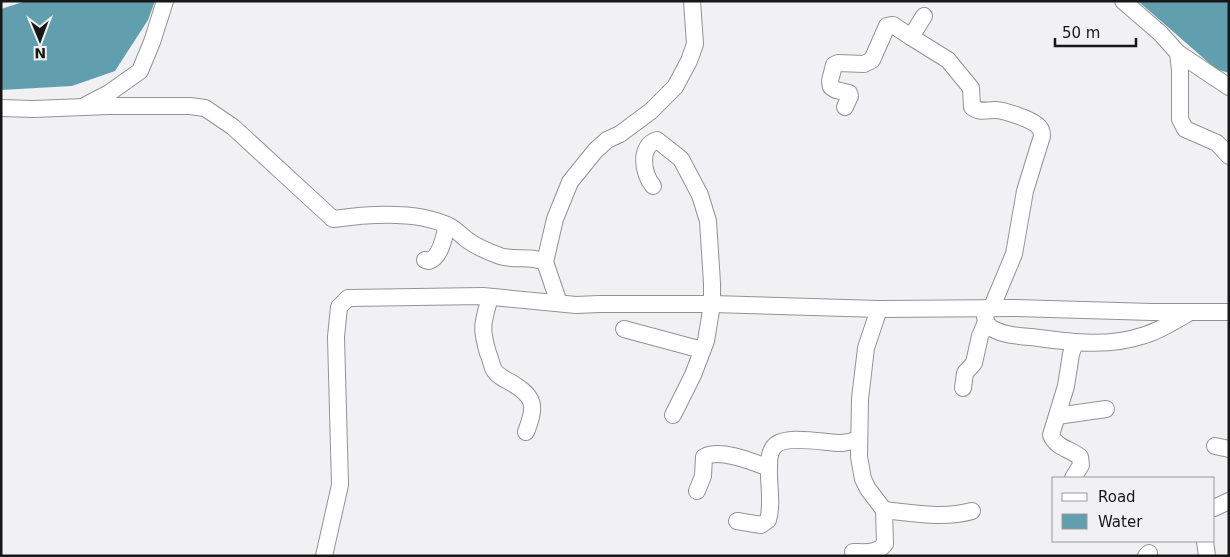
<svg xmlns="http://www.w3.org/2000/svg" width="1230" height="557" font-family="'DejaVu Sans',sans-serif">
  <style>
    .water { fill: #629fae }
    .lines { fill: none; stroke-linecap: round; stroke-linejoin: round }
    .minor-casing { stroke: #939395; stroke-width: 18 }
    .minor { stroke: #fff; stroke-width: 16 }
  </style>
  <rect width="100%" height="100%" fill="#f1f1f3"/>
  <g class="water">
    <polygon points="26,1 155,1 148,20 115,71 72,86 1,90 1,9"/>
    <polygon points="1138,1 1229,1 1229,73 1216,69"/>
  </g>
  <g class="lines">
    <g class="minor-casing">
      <g id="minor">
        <polyline points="1123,1 1160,33 1178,53 1180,70 1180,119 1185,129 1217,143 1229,156"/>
        <path d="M924,16l-13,21 37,23 23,28 1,19c8,6 15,3 23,3 9,0 35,9 42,15 4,3 5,7 5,11l-17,55 -11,63 -23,55"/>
        <polyline points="1178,53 1229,87"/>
        <polyline points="86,105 109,93 140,71 152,42 165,1"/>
        <polyline points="845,107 850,96 849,93 836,90 831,87 830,81 834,65 838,63 864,64 872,60 887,26 893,25 911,37"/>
        <path d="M1,108l33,1 75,-3h81l15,2 28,19 100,92c35,-5 86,-9 118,8 5,3 10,8 15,12 9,7 23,13 34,17 15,5 30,-1 45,6l14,41"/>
        <path d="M653,186c-10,-12 -15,-40 4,-46l24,19 19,36 8,26 4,62v21l-6,37 -13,34 -20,40"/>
        <path d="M425,260l4,1c12,-4 15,-24 18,-36"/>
        <polyline points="545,262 555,219 570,182 595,151 607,140 620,134 651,111 675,87 689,61 695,44 692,1"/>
        <path d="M490,297c-7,26 -10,29 -2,56 2,4 3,10 5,15 3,7 11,11 17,14 26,15 26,24 16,50"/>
        <path d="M984,309c1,8 1,16 9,20 11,6 25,7 38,8 38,5 76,11 114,-2 16,-5 30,-14 45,-23"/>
        <polyline points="624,329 702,350"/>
        <polyline points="963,388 965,373 974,363 980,336 986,322"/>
        <polyline points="1057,416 1106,409"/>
        <polyline points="1215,446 1229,449"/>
        <path d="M1073,478l8,-13 -1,-8c-9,-8 -24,-9 -29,-22l15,-49 5,-32 4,-11"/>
        <path d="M697,491l6,-15 1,-19c16,-9 49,5 65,11"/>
        <polyline points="1214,508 1229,501"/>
        <path d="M884,510c29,3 59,9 88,1"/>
        <path d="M737,521l24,4 7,-5c5,-17 0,-36 1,-54 0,-5 1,-14 4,-18 9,-15 52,-5 67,-5 6,0 13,-2 19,-4"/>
        <polyline points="1205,541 1207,556"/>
        <path d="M853,552c12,0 24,2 32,-8l-1,-34 -16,-21 -5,-10 -4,-22 1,-58 6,-51 13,-39"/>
        <polyline points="324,556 340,485 336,337 339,307 348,298 483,296 576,305 599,304 712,304 879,309 1014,308 1152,312 1229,312"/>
        <polyline points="1146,556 1149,553"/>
      </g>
    </g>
    <use href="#minor" class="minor"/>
  </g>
  <rect width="1230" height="557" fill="none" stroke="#171718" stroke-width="5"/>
  <rect x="1052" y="477" width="162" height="65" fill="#f1f1f3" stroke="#9a9a9b"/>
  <rect x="1062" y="493" width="25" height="8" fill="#ffffff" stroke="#9a9a9b"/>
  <text x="1098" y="502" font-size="15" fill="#171718">Road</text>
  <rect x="1062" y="514" width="25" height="15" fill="#629fae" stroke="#9a9a9b"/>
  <text x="1098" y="527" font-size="15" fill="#171718">Water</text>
  <g transform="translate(40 40) rotate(179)" stroke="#f1f1f3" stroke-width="4" paint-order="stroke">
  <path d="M0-4L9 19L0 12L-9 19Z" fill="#171718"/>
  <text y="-8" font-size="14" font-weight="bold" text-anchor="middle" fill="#171718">N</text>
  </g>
  <path d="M1055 38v8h81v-8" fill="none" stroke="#171718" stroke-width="2.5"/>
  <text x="1062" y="38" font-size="15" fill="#171718" stroke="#f1f1f3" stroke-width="4" paint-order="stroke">50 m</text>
</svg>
